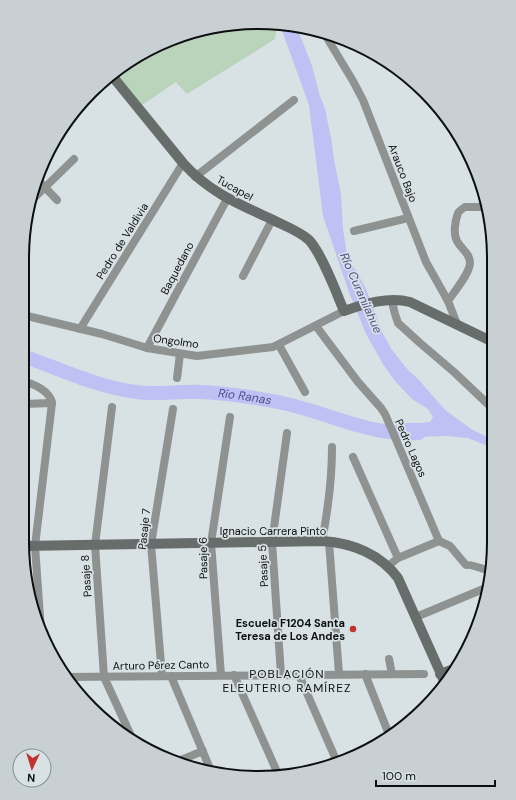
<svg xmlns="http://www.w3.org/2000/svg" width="516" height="800" font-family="'DM Sans',sans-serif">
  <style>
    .green { fill: #bad3bb }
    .water { fill: #bfc0f3 }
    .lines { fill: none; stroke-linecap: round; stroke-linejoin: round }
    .river { stroke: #bfc0f3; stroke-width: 14 }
    .street { stroke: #8e9291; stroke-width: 8 }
    .secondary { stroke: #676d6b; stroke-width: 10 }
    .poi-dot { fill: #c1332e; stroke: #d8e1e4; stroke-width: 1.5 }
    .labels { text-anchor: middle; stroke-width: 3.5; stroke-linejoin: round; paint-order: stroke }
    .street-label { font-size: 11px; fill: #0c0f10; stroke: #d8e1e4 }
    .poi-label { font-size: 11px; font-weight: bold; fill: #0c0f10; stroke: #d8e1e4; text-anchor: end }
    .water-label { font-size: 12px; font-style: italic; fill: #524e8e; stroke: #d8e1e4 }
    .neighbourhood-label { font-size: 12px; letter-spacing: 1px; fill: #0c0f10; stroke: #d8e1e4 }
    .rim { fill: none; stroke: #0c0f10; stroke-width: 2 }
  </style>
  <rect width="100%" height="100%" fill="#d8e1e4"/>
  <polygon class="green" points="242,23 277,27 275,39 187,94 176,82 142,105 117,74 153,46"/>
  <polygon class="water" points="281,28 298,30 312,66 319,93 325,109 332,143 334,160 341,194 343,229 347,255 366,289 383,334 392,350 408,370 418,379 445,410 471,429 493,440 493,448 468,438 448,436 403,437 397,423 419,423 430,422 433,417 428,409 412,399 395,381 383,364 366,334 349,292 323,216 309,105"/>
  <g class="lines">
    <path class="river" id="s1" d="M23,356c37,13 74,31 113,36 21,3 42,-1 64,0 26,1 52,5 78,10 47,9 92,35 141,31"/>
    <g class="street">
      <polyline points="324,33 353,81 363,100 426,262 448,301 457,324"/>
      <polyline points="195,177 294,100"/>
      <polyline points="37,179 57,200"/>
      <polyline points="31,201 74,159"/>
      <polyline points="354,231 408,218"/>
      <polyline points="243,276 272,220"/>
      <polyline points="395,300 393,306 395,314 398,323 420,343 454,372 493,409"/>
      <path d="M448,301c6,-9 22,-28 22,-38 0,-10 -9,-14 -13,-22 -4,-7 -2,-20 1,-28 1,-2 4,-4 7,-6h19"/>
      <polyline points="23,315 102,334 147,348 197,356 273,347 344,311"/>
      <polyline points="316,326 358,382 381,408 385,414 397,442 439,541"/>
      <polyline points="80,329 183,163"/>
      <polyline points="279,345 305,392"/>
      <polyline points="147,348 227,199"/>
      <polyline points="177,378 180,354"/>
      <path d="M23,381c11,3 27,10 29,22l-17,143 6,85"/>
      <polyline points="23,404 52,403"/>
      <polyline points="112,407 95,545 104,677 132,738"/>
      <polyline points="353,457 398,558"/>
      <path d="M322,541c6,-31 10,-62 10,-94"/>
      <path d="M439,541l11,5 16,19c5,-1 20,5 26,7"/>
      <polyline points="329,542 339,674"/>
      <polyline points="388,566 398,558 439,541"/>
      <polyline points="416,617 488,587"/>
      <polyline points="389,659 392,674"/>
      <polyline points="365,674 390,737"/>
      <polyline points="221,675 211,543 230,417"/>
      <polyline points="234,675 278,774"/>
      <polyline points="281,675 272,542 287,433"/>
      <polyline points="299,675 337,762"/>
      <polyline points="162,676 151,544 173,409"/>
      <polyline points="171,676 211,771"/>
      <polyline points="65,677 424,674"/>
      <polyline points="176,762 203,751"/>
    </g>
    <g class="secondary">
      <path d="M113,77l70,86c25,28 53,40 86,55 13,7 29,12 40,22 13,14 27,52 35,71 20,-7 45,-15 66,-9l83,40"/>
      <path d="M23,546l299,-5c31,2 57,12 76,37l47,105"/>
      <polyline points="440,674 454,669"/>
    </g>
  </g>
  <circle class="poi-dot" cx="353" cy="629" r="4"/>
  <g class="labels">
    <g class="street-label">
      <text transform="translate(403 173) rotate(69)" y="4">Arauco Bajo</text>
      <text transform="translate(235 188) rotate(29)" y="4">Tucapel</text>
      <text transform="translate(122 241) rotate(-58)" y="4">Pedro de Valdivia</text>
      <text transform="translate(177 268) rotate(-62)" y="4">Baquedano</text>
      <text transform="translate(176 341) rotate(8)" y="4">Ongolmo</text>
      <text transform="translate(411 448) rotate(66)" y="4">Pedro Lagos</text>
      <text transform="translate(144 529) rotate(-84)" y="4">Pasaje 7</text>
      <text x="273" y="535">Ignacio Carrera Pinto</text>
      <text transform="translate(203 558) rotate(-91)" y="4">Pasaje 6</text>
      <text transform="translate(263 566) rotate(-93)" y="4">Pasaje 5</text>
      <text transform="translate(86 576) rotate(-94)" y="4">Pasaje 8</text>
      <text transform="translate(161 665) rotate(-1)" y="4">Arturo Pérez Canto</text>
    </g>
    <g class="poi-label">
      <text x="345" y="627">Escuela F1204 Santa<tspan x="345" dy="13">Teresa de Los Andes</tspan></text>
    </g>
    <g class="water-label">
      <text transform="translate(361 293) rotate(66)" y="4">Río Curanilahue</text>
      <text dy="4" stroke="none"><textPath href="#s1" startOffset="228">Río Ranas</textPath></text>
    </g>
    <g class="neighbourhood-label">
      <text x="287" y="678">POBLACIÓN<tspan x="287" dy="14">ELEUTERIO RAMÍREZ</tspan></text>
    </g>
  </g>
  <path d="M0 0H516V800H0ZM258 29H258A229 229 0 0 1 487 258V542A229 229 0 0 1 258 771H258A229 229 0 0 1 29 542V258A229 229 0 0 1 258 29Z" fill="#c8d0d3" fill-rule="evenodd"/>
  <path class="rim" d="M258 29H258A229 229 0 0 1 487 258V542A229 229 0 0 1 258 771H258A229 229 0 0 1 29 542V258A229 229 0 0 1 258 29Z"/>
  <g transform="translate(32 768) rotate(184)"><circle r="19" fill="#d8e1e4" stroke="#868d8f"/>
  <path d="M0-3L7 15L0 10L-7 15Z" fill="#c1332e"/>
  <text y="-6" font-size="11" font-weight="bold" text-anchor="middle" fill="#0c0f10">N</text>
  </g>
  <path d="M376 780v6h119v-6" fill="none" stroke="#0c0f10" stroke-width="2"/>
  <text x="382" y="780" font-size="12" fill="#0c0f10" stroke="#d8e1e4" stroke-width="3" paint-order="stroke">100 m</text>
</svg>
